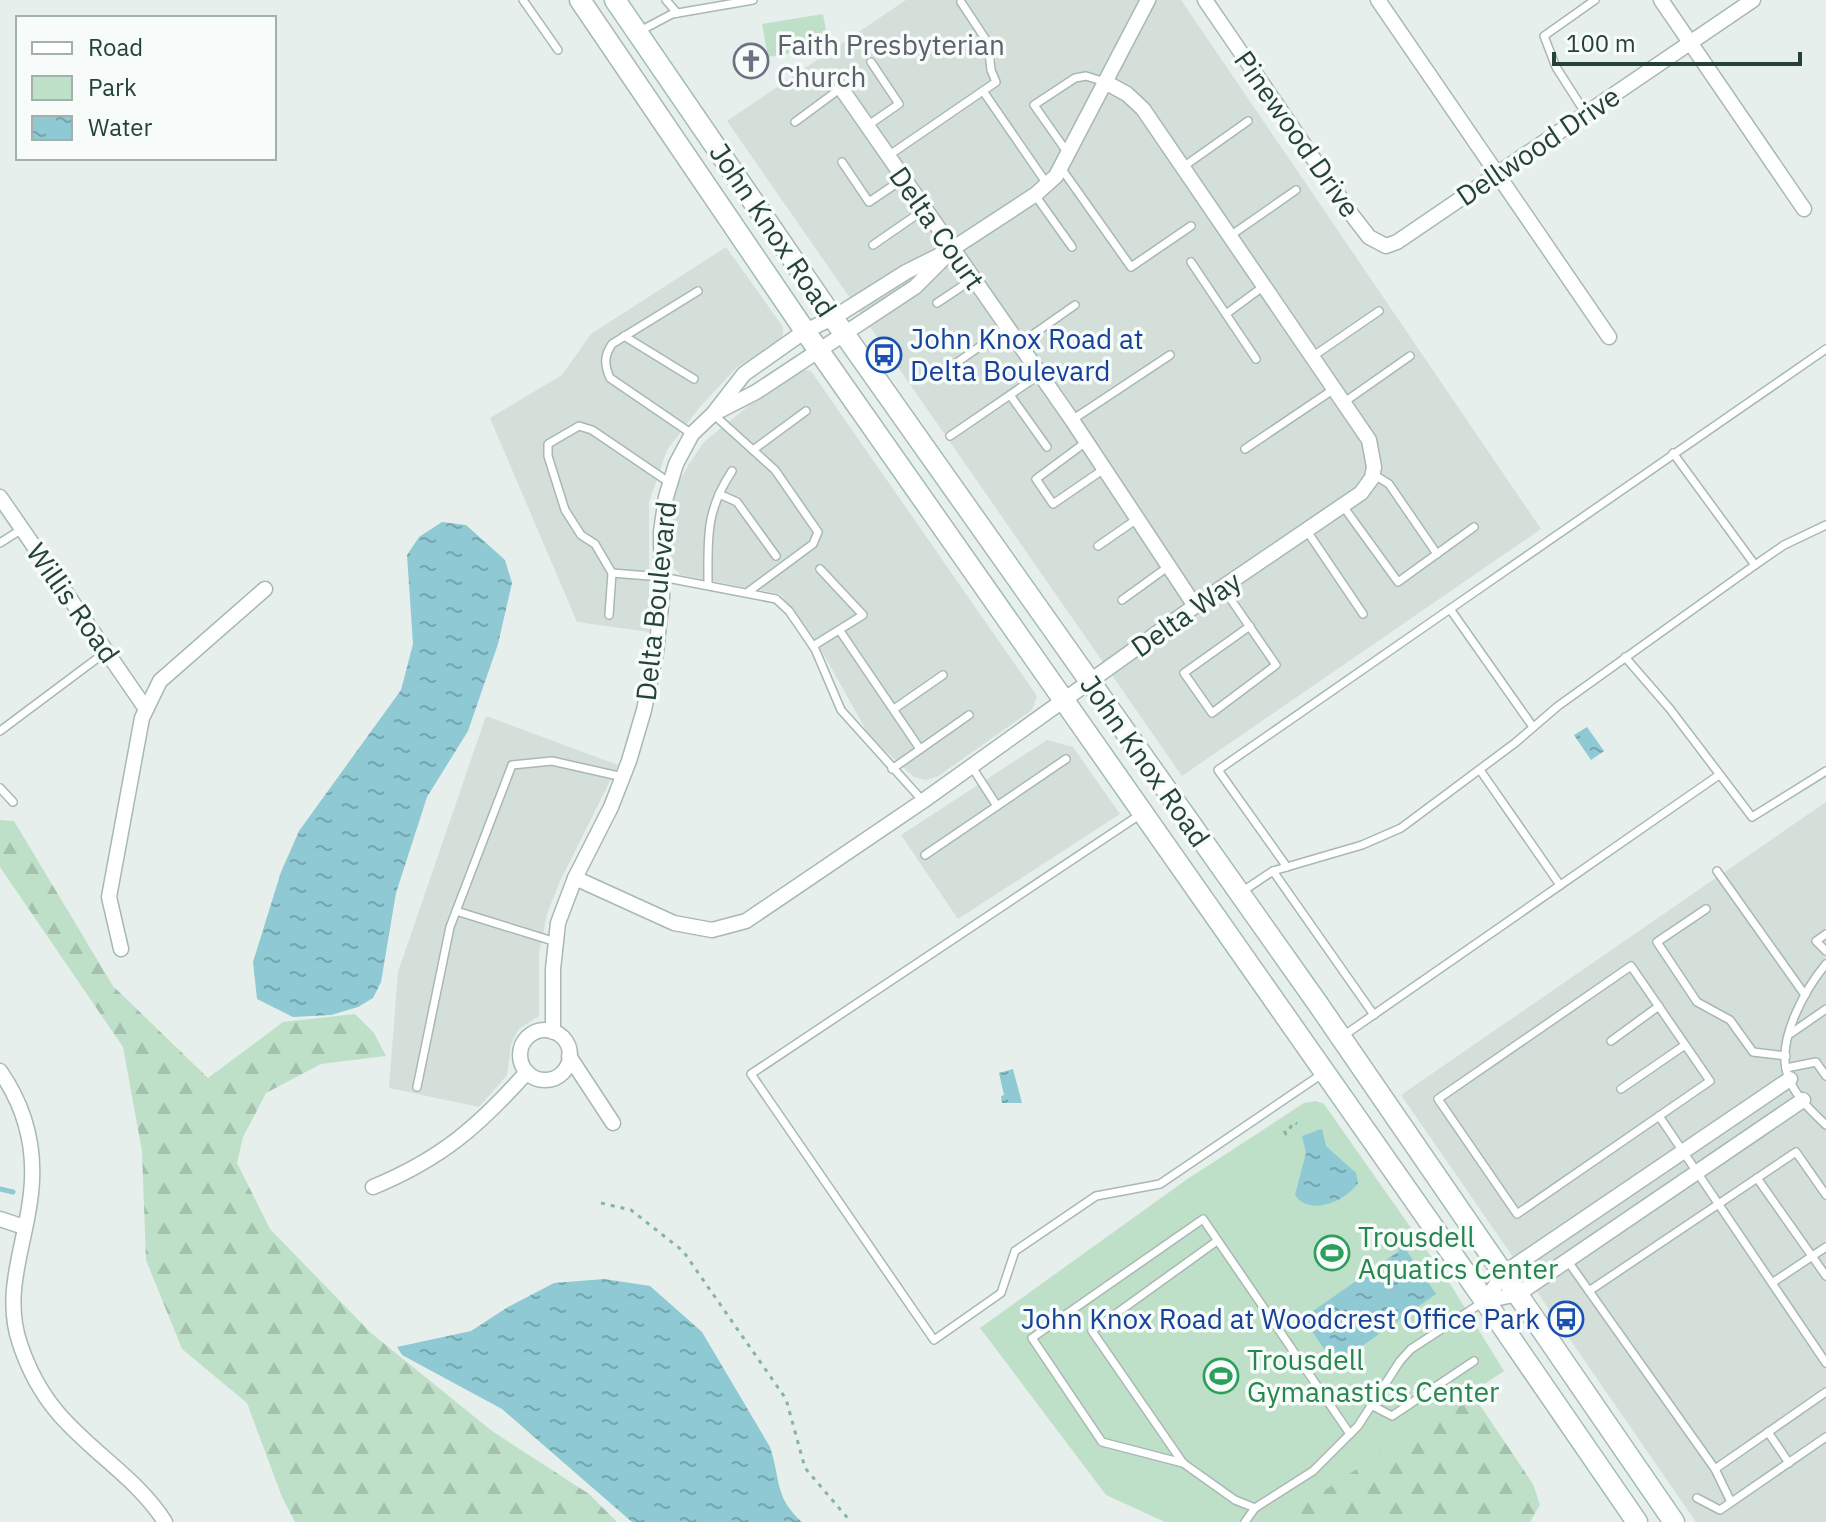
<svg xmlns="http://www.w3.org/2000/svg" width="1826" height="1522" font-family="'IBM Plex Sans',sans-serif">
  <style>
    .built { fill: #d4dfda }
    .forest { fill: url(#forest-firs) }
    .green { fill: #bfe0c8 }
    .water { fill: url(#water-ripples) }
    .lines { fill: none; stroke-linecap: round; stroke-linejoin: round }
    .stream { stroke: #8ec9d4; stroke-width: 5 }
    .service-casing { stroke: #a8b8b2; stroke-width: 10 }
    .minor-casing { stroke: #a8b8b2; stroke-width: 17 }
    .secondary-casing { stroke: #a4bbb3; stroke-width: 23 }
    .path { stroke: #86b3a5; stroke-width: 3; stroke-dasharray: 4 6; stroke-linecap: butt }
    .service { stroke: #fff; stroke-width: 7 }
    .minor { stroke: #fff; stroke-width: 14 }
    .secondary { stroke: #fff; stroke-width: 20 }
    .labels { text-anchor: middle; stroke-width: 7; stroke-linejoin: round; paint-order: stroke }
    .worship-label { font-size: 28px; fill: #5b616d; stroke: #f7fbf9; text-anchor: start }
    .street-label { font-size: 28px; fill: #24423a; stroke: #f7fbf9 }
    .transit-label { font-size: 28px; fill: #164399; stroke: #f7fbf9; text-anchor: start }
    .leisure-label { font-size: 28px; fill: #27864d; stroke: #f7fbf9; text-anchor: start }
  </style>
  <defs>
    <pattern id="forest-firs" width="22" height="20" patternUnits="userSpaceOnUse" patternTransform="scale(2)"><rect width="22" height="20" fill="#bfe0c8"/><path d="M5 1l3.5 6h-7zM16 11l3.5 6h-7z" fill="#a4c1ad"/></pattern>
    <pattern id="water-ripples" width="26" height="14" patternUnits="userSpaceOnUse" patternTransform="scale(2)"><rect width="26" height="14" fill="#8ec9d4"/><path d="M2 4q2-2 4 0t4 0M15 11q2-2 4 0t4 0" fill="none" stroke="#74a5ad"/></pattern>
  </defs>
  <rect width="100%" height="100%" fill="#e6efeb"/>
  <g class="built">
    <polygon points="906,0 1181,0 1541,529 1182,776 727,121"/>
    <polygon points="726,247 783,327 783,335 780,342 737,367 699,408 667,450 649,502 649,632 577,622 490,418 562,375 591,334"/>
    <polygon points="804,370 811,371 1037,696 1032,710 937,777 925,780 914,777 870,737 815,639 780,594 681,575 670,565 668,530 675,489 689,464 704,442 742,411 789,376"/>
    <polygon points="486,716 618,765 560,881 547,914 539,953 539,1016 519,1029 515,1036 511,1044 507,1075 479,1107 389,1088 398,972"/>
    <polygon points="1047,740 1073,747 1120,814 958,919 901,835"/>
    <polygon points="1826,802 1826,1522 1696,1522 1401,1095"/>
  </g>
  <g class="forest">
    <polygon points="0,820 14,821 113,986 208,1078 283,1022 355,1014 374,1033 386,1056 321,1064 266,1093 243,1137 237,1163 270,1229 371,1333 492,1431 589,1494 617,1522 295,1522 282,1497 247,1403 182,1349 146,1260 142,1151 123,1047 0,867"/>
    <polygon points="1469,1389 1533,1484 1540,1505 1530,1522 1271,1522"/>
  </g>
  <g class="green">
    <polygon points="823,14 829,47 768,57 762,24"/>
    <polygon points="1316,1101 1324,1104 1449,1282 1504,1371 1277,1522 1165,1522 1106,1495 980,1328 1186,1180 1304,1103"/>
  </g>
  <g class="water">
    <polygon points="442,522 466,525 505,560 512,583 498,644 468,731 427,797 396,893 381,982 373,998 358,1007 331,1015 293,1017 257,999 253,962 281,872 299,831 401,690 413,644 407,555 419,537"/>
    <polygon points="1587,727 1604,751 1591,760 1574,735"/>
    <polygon points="1013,1069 1022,1103 1002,1103 1001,1096 1004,1095 999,1073"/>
    <path d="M1322,1129l4,17 30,27 2,10c-12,18 -48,34 -63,12l11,-42 -4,-17z"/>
    <polygon points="1402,1244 1436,1294 1335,1365 1303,1318 1399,1251 1398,1247"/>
    <path d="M604,1279l46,7 52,46 68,115c11,33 4,50 32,75h-170l-130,-113 -100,-54 -5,-8 74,-16 37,-24 46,-24z"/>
  </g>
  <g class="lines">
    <polyline class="stream" points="0,1189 13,1192"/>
    <g class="service-casing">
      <g id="service">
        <polyline points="523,0 558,50"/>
        <polyline points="666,0 677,13"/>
        <polyline points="640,31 672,14 753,0"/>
        <polyline points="983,91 1047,184"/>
        <polyline points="1586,114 1556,67 1544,36 1595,0"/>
        <polyline points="795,122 841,88"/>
        <polyline points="867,126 899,104 871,62"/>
        <polyline points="1067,152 1034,105 1075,78 1086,76 1105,82"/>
        <polyline points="888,156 996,82 991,70 988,43 961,2"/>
        <polyline points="842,162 869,202 903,179"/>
        <polyline points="1183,167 1248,121"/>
        <polyline points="1061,168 1131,267 1191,226"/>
        <polyline points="1035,195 1072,247"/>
        <polyline points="1230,236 1296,190"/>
        <polyline points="873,245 925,209"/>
        <polyline points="1191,262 1256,359"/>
        <polyline points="937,303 973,279"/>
        <polyline points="1226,314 1264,286"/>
        <polyline points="624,336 694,379"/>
        <polyline points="1018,345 1075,305"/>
        <polyline points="1312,357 1379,311"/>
        <polyline points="952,366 1006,328"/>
        <polyline points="1010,395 1047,447"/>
        <polyline points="1343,403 1410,356"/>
        <polyline points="713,414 775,470 818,532 813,544 748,592"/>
        <polyline points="1072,420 1170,355"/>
        <path d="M692,434l-82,-56c-6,-14 -6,-22 2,-34l86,-53"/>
        <polyline points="950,436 1039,375"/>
        <polyline points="1086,442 1036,479 1053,504 1104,469"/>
        <polyline points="1245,449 1334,389"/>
        <polyline points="753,450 806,411"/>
        <polyline points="1673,453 1755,565"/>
        <polyline points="1373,474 1389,484 1437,554"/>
        <polyline points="719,494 737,502 776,556"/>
        <polyline points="1343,506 1398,582 1474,527"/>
        <polyline points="1307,531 1363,614"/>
        <polyline points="0,543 22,529"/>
        <polyline points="1098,546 1137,519"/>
        <polyline points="612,573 662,577 776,599 789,611 815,649 841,710 923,801"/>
        <path d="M708,585c0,-47 -3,-73 24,-114"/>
        <polyline points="1223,588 1276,665 1212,713 1184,673 1250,626"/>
        <polyline points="1122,600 1169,566"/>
        <polyline points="1450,609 1826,349"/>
        <polyline points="609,615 612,573 595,544 581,535 565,510 548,456 548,444 579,426 592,430 670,483"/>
        <polyline points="840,631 920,749"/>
        <polyline points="813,646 863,615 820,569"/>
        <polyline points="1625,657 1670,709 1752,817 1826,771"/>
        <polyline points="894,709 943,675"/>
        <polyline points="0,731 107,651"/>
        <polyline points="972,767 997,806"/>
        <polyline points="892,769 969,715"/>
        <polyline points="1480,770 1560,885"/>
        <polyline points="0,788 13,802"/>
        <polyline points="1141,814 751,1074 914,1311 934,1340 1001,1293 1015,1251 1096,1196 1160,1184 1322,1074"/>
        <polyline points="925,855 1066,759"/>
        <polyline points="1287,867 1218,770 1450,609 1533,727"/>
        <polyline points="1273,871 1374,1015"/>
        <polyline points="1717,871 1805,995"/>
        <polyline points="1240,893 1273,871 1362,845 1401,828 1515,743 1558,706 1755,565 1784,545 1826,525"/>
        <polyline points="1706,909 1657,942 1697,1002 1730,1020 1753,1052 1786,1056"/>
        <polyline points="456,911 556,942"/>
        <polyline points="1826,934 1816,941 1826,951"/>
        <path d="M1826,964c-20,24 -47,72 -40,105 4,22 24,41 40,56"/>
        <polygon points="1631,966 1710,1081 1517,1214 1438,1099"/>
        <polyline points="1790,1034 1826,1009"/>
        <polyline points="1343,1036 1719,775"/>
        <polyline points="1611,1041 1659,1006"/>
        <polyline points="1786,1068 1816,1062 1826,1076"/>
        <polyline points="417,1087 450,927 512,765 552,761 623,777"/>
        <polyline points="1621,1089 1685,1045"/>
        <polyline points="1659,1116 1826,1363"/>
        <polyline points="1757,1178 1826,1276"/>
        <polyline points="1217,1241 1092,1331 1183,1463 1235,1500 1255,1508 1313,1471 1358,1426 1400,1361 1411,1349 1483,1302"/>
        <polyline points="1567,1260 1715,1469 1731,1502"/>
        <polyline points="1772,1283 1826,1247"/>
        <polyline points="1589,1291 1796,1152 1826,1195"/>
        <polyline points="1371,1405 1392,1416 1474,1361"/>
        <polyline points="1768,1432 1789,1463"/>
        <polyline points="1183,1463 1102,1442 1032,1338 1203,1219 1350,1434"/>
        <polyline points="1715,1469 1826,1392"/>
        <polyline points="1697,1498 1720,1510 1826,1437"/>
        <polyline points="1245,1522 1255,1508"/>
      </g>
    </g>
    <g class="minor-casing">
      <g id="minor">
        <polyline points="1205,0 1352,215 1369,237 1386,246 1397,242 1753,0"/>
        <polyline points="1378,0 1609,337"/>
        <polyline points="1661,0 1804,209"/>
        <polyline points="841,88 1072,420 1195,606"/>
        <polyline points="717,412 756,392 915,287 944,258"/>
        <polyline points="0,497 146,709"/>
        <polyline points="575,878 674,923 712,930 746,921 923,801 1195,606 1361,493 1372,478 1374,467 1369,440 1143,109 1127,94 1105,82"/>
        <polyline points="121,949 109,897 142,718 160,681 265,589"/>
        <circle cx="545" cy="1055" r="25"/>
        <polyline points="553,1032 553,969 558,923 575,878 611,807 629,761 644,710 656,652 662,597 661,532 666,497 676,464 692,434 713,414 744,374 805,331 833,318 906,272 952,249 1036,194 1056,176 1148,0"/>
        <polyline points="569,1056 613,1123"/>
        <path d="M0,1071c25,36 36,78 31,122 -5,51 -29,99 -11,151 8,24 21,49 38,69 34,40 79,65 107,109"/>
        <path d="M373,1187c68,-28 106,-61 154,-115"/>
        <polyline points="0,1219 24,1227"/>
        <polyline points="1485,1301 1504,1273 1790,1079"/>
        <polyline points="1485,1301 1518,1294 1803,1100"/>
      </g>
    </g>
    <g class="secondary-casing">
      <g id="secondary">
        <polyline points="580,0 805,331 1485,1301 1637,1522"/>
        <polyline points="615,0 833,318 1318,1004 1674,1522"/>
      </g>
    </g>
    <g class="path">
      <polyline points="1284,1131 1286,1134 1294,1122 1297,1124"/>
      <polyline points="601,1203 631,1210 683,1251 786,1399 805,1468 851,1522"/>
    </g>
    <use href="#service" class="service"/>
    <use href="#minor" class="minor"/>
    <use href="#secondary" class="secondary"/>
  </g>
  <defs>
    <g id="church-ring" transform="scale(1.8)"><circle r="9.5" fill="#f7fbf9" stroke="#6b7280" stroke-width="1.5"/><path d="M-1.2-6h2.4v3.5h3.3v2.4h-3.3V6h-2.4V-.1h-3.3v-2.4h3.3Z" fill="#6b7280"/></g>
    <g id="bus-ring" transform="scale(1.8)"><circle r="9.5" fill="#f7fbf9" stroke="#1a4fb4" stroke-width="1.5"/><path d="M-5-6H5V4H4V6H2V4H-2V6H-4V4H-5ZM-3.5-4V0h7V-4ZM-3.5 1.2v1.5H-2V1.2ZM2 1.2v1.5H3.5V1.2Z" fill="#1a4fb4"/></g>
    <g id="stadium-ring" transform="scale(1.8)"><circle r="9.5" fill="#f7fbf9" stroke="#2e9e5b" stroke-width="1.5"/><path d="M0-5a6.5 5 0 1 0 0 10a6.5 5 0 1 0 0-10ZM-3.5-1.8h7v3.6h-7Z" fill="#2e9e5b"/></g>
  </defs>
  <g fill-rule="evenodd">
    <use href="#church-ring" x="751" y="61"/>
    <use href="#bus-ring" x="884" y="355"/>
    <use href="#stadium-ring" x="1332" y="1253"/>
    <use href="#bus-ring" x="1566" y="1319"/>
    <use href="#stadium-ring" x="1221" y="1376"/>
  </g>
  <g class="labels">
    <g class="worship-label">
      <text x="777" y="55">Faith Presbyterian<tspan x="777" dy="32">Church</tspan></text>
    </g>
    <g class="street-label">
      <text transform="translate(1297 134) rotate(55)" y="10">Pinewood Drive</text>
      <text transform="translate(1538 146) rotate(-34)" y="10">Dellwood Drive</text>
      <text transform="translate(937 228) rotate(55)" y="10">Delta Court</text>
      <text transform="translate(773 230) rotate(56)" y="10">John Knox Road</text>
      <text transform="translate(656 601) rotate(-84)" y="10">Delta Boulevard</text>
      <text transform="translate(73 603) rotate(55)" y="10">Willis Road</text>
      <text transform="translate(1186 614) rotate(-35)" y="10">Delta Way</text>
      <text transform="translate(1145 761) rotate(55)" y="10">John Knox Road</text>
    </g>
    <g class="transit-label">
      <text x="910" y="349">John Knox Road at<tspan x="910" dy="32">Delta Boulevard</tspan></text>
      <text x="1540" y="1329" text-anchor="end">John Knox Road at Woodcrest Office Park</text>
    </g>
    <g class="leisure-label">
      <text x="1358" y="1247">Trousdell<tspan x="1358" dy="32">Aquatics Center</tspan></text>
      <text x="1247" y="1370">Trousdell<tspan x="1247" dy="32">Gymanastics Center</tspan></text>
    </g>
  </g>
  <rect x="16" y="16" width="260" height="144" fill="#f7fbf9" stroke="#a3b1ad" stroke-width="2"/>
  <rect x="32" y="42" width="40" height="12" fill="#ffffff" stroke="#a3b1ad" stroke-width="2"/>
  <text x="88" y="56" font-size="24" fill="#24423a">Road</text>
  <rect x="32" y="76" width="40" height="24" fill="#bfe0c8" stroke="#a3b1ad" stroke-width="2"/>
  <text x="88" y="96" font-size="24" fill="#24423a">Park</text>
  <rect x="32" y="116" width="40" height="24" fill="url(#water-ripples)" stroke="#a3b1ad" stroke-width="2"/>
  <text x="88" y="136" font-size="24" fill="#24423a">Water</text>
  <path d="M1554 52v12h246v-12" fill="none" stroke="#24423a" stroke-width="4"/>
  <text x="1566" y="52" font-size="24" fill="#24423a" stroke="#f7fbf9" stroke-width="6" paint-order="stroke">100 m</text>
</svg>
